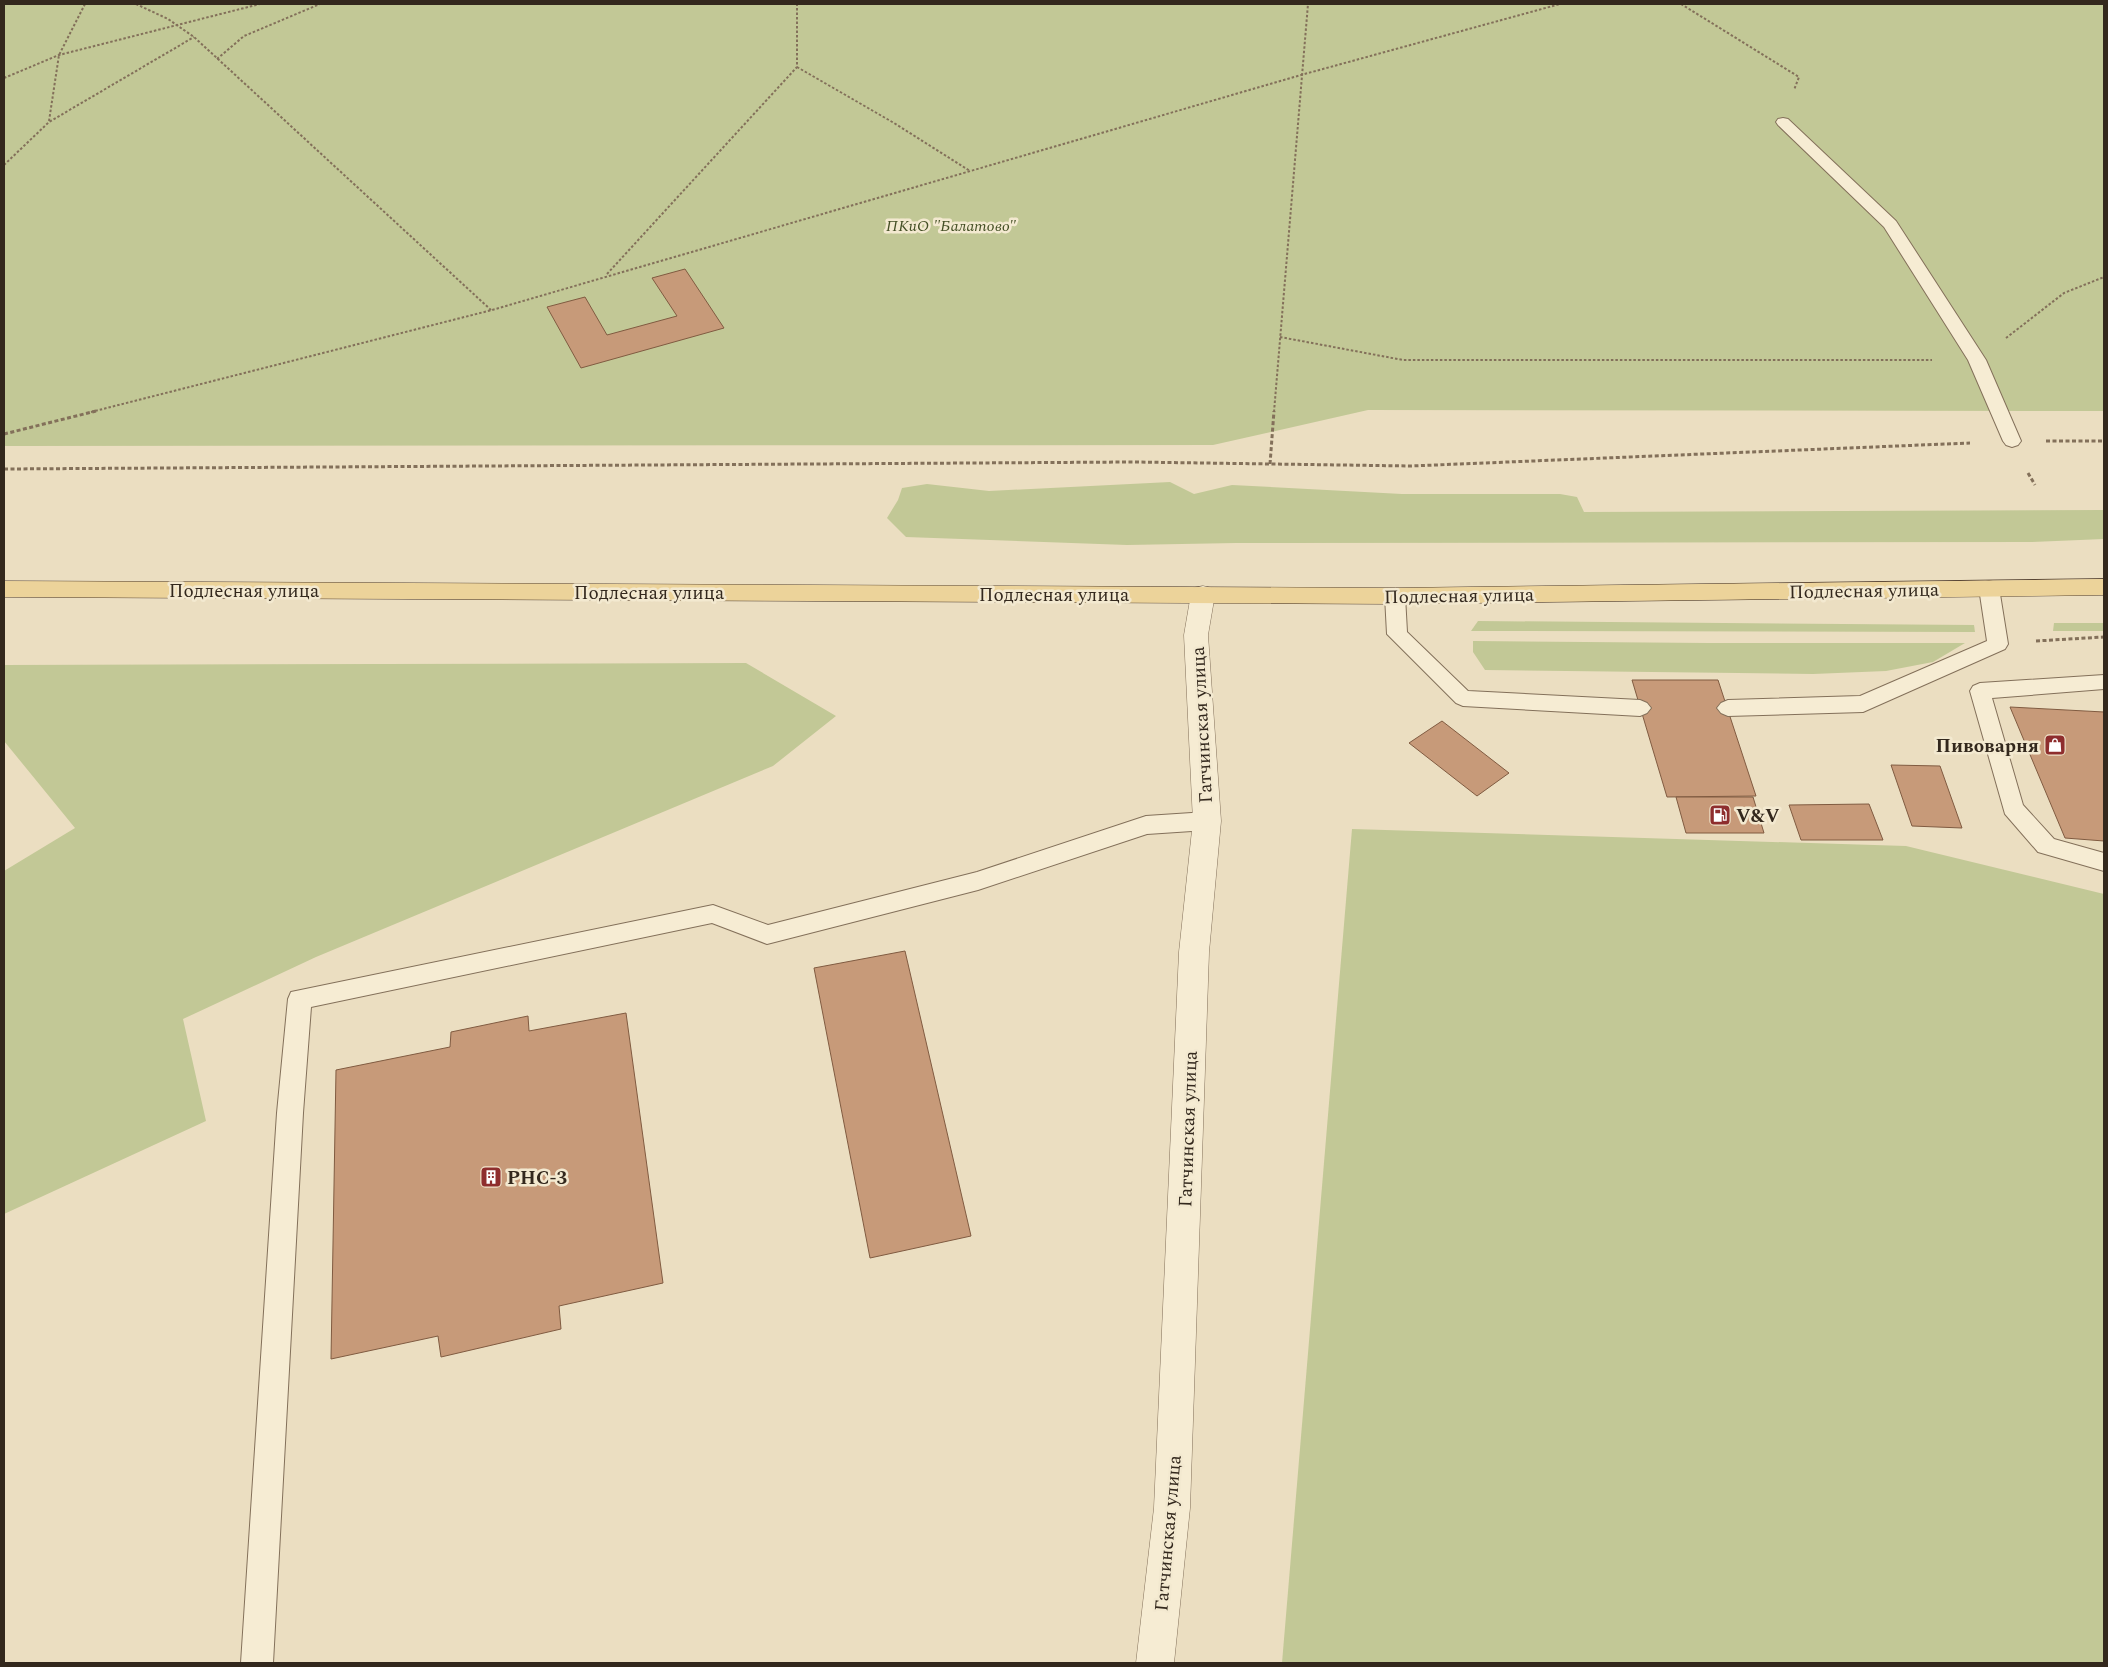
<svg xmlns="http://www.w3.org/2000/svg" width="2108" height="1667" font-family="Spectral,serif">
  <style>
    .green { fill: #c2c896 }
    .building { fill: #c79a79; stroke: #805b41 }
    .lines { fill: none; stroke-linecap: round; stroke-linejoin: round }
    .service-casing { stroke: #83705a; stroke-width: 2 }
    .minor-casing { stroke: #83705a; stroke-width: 1 }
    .primary-casing { stroke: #513e2e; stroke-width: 1 }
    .path-far1 { stroke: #83705a; stroke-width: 2; stroke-dasharray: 2.5 2; stroke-linecap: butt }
    .path { stroke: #83705a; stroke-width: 3; stroke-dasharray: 4 2.5; stroke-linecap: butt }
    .service { fill: #f6ecd3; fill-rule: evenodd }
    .minor { fill: #f6ecd3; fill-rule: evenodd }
    .primary { fill: #ecd39a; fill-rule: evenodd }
    .labels { text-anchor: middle; stroke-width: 5; stroke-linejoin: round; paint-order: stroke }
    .far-park-label { font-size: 16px; font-style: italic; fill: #444f25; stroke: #f3e9d0 }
    .street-label { font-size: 19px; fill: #33281d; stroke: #f3e9d0 }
    .poi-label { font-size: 19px; font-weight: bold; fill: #33281d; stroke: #f3e9d0; text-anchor: start }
  </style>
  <rect width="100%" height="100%" fill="#ebdec1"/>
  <g class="green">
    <polygon points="4,4 2104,4 2104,411 1368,410 1213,445 4,446"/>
    <polygon points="1170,482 1194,494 1232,485 1402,494 1560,494 1577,497 1584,512 2104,510 2104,539 2031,542 1236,543 1127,545 906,537 887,518 898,500 902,488 927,484 989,491"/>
    <polygon points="1478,621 1974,625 1975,632 1471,631"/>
    <polygon points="2054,623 2104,623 2104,631 2053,631"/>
    <polygon points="1473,641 1708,643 1965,643 1933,662 1886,671 1813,674 1485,670 1473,652"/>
    <polygon points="746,663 836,716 773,766 316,957 183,1019 206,1121 4,1214 4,871 75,828 4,741 4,665"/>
    <polygon points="1352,829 1906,846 2104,894 2104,1663 1282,1663"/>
  </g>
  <g class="building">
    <polygon points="685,269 724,328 581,368 547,307 585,297 607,335 677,316 652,278"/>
    <polygon points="1632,680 1718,680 1756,796 1667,797"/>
    <polygon points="2010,707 2104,712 2104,841 2065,838"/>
    <polygon points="1442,721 1509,773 1477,796 1409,743"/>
    <polygon points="1891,765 1940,766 1962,828 1912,826"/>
    <polygon points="1676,797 1753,797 1764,833 1686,833"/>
    <polygon points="1869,804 1883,840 1801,840 1789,805"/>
    <polygon points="905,951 971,1236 870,1258 814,968"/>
    <polygon points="626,1013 663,1283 559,1306 561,1329 441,1357 438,1336 331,1359 336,1070 450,1047 451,1032 528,1016 529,1031"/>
  </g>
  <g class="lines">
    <g class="service-casing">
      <g id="service">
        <polygon points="1783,118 1788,119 1896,221 1986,360 2021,441 2018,445 2012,447 2006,445 2003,441 1968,360 1884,227 1778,125 1776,122 1778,119"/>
        <polygon points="1989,581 1996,583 1999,588 2008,644 2005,649 1863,712 1728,716 1721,713 1717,708 1721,703 1728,700 1860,696 1987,641 1979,588 1982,583"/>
        <polygon points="1395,589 1402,591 1405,596 1407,632 1468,691 1640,700 1647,703 1651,708 1647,713 1640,716 1463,706 1456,703 1387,634 1385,596 1388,591"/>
        <polygon points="2104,675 2104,689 1992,698 2023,805 2054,839 2104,853 2104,871 2038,852 2005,814 1970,691 1973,686 1980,683"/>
        <polygon points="1207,812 1215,815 1218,821 1215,827 1207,830 1147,834 978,890 767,944 712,923 311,1007 303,1113 273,1663 241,1663 277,1113 288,999 291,992 713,905 768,925 977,872 1146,816"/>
      </g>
    </g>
    <g class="minor-casing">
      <polygon id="minor" points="1203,586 1212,588 1215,594 1208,635 1221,821 1209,952 1190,1508 1174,1663 1136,1663 1154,1508 1179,952 1193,821 1184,635 1191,594 1194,588"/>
    </g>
    <g class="primary-casing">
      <polygon id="primary" points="2104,579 2104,595 1395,604 4,597 4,581 1395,588"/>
    </g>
    <g class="path-far1">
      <polyline points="136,4 168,19 194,37 491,310"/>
      <polyline points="1681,4 1799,77 1794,90"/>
      <polyline points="217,59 244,36 320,4"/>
      <polyline points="797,67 894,123 970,171"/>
      <polyline points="4,78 59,55 260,4"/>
      <polyline points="49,121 59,55 85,4"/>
      <polyline points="4,165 49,122 194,37"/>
      <polyline points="607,274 797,67 797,4"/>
      <polyline points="1280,337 1403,360 1932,360"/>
      <polyline points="2006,338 2064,293 2104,277"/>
      <polyline points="91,412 492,310 1301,75 1560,4"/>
      <polyline points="1274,412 1308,4"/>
    </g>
    <g class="path">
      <polyline points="4,434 96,411"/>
      <polyline points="2046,441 2104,441"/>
      <polyline points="1270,464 1274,411"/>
      <polyline points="4,469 1133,462 1411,466 1970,443"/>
      <polyline points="2028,473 2035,485"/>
      <polyline points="2036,641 2104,637"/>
    </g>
    <use href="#service" class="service"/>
    <use href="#minor" class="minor"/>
    <use href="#primary" class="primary"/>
  </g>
  <defs>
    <g id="shop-square" transform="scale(1.125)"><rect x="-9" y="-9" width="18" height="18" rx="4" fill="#8e2d2d" stroke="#f3e9d0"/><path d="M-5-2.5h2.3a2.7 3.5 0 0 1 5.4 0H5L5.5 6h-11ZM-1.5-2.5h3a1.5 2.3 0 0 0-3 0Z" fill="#fff"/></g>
    <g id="fuel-square" transform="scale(1.125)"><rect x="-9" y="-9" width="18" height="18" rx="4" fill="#8e2d2d" stroke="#f3e9d0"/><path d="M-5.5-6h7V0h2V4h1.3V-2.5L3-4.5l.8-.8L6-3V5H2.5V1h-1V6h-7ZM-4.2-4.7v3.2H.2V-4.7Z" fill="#fff"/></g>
    <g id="building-square" transform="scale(1.125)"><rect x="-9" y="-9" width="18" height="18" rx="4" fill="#8e2d2d" stroke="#f3e9d0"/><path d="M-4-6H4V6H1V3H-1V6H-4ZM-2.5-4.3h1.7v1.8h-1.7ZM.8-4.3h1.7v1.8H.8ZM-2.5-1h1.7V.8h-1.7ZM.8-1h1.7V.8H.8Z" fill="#fff"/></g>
  </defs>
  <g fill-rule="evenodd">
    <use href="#shop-square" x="2055" y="745"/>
    <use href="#fuel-square" x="1720" y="815"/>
    <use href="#building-square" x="491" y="1177"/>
  </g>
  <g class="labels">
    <g class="far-park-label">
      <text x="951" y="231">ПКиО "Балатово"</text>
    </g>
    <g class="street-label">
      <text x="244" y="597">Подлесная улица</text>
      <text transform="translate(1864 590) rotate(-1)" y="7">Подлесная улица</text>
      <text x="649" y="599">Подлесная улица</text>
      <text x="1054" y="601">Подлесная улица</text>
      <text transform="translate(1459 595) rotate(-1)" y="7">Подлесная улица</text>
      <text transform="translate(1201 725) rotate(-93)" y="7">Гатчинская улица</text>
      <text transform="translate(1187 1129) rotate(-88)" y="7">Гатчинская улица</text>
      <text transform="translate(1167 1533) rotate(-85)" y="7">Гатчинская улица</text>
    </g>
    <g class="poi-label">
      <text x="2039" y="752" text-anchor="end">Пивоварня</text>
      <text x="1736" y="822">V&amp;V</text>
      <text x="507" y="1184">РНС-3</text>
    </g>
  </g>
  <rect width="2108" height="1667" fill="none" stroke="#33281d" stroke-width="10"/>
</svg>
